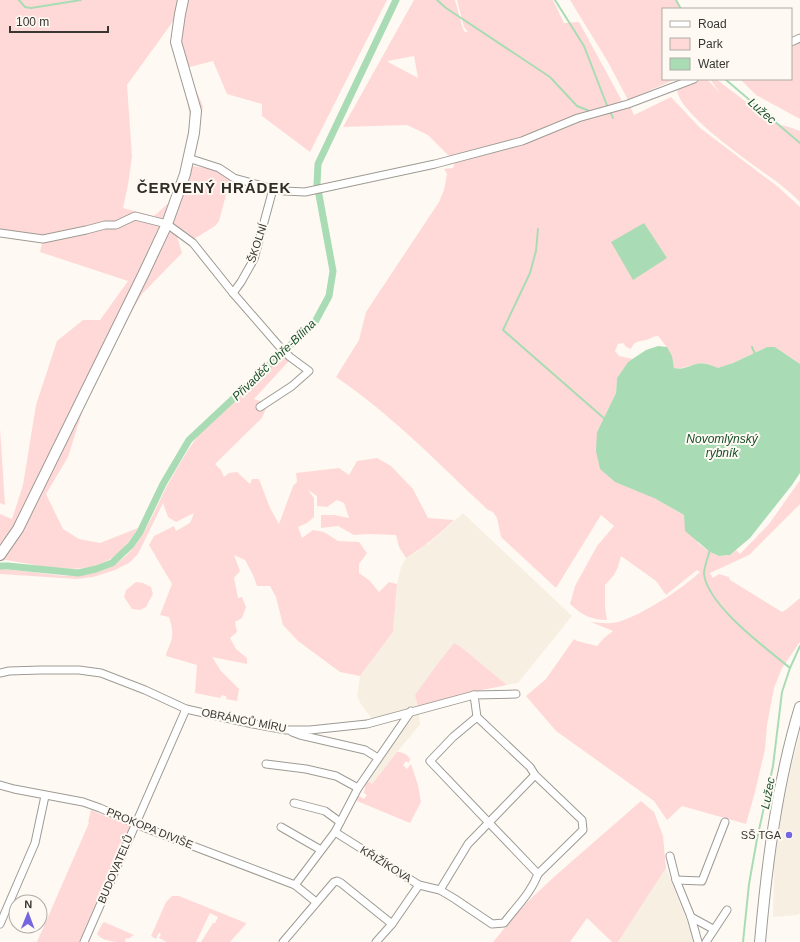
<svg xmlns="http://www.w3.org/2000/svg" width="800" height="942" font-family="Helvetica,sans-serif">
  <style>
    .built { fill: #f7f0e2 }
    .green { fill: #ffd9d7; fill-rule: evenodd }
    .water { fill: #a9dcb4 }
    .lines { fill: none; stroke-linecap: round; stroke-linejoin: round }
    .stream { stroke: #a9dcb4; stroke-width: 2 }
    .canal { stroke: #a9dcb4; stroke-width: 7 }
    .street-casing { stroke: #9e9b94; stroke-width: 9 }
    .secondary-casing { stroke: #9e9b94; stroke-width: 12 }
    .street { stroke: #fff; stroke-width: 7 }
    .secondary { stroke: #fff; stroke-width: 10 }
    .poi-dot { fill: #7366e0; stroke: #fefaf3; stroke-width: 1.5 }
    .labels { text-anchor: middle; stroke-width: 4; stroke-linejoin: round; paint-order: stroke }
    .street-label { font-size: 11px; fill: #373633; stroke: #fefaf3 }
    .poi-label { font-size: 11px; fill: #373633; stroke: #fefaf3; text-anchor: end }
    .water-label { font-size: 12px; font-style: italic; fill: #174f2a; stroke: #fefaf3 }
    .district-label { font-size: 15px; font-weight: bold; letter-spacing: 1px; fill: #302d28; stroke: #fefaf3 }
  </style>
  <rect width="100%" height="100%" fill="#fefaf3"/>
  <g class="built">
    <polygon points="463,513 572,616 518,683 507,685 461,647 418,707 420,725 397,752 372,784 365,779 409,718 373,720 362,706 357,696 360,676 393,632 397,584 401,567 406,558 418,551 421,547 429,543"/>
    <polygon points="800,732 800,913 797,915 773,917 774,863 783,807 791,767"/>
    <polygon points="666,868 690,929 693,942 618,942"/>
  </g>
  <g class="green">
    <path d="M0,0h387l-77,152 -48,-36v-12l-35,-10 -14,-33 -27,7 17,38 -11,61 2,-1 9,2 1,-2c9,3 21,5 26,14l-11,41 -4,5 -21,13c-9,-2 -12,-9 -20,-13l8,27 -40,41 -22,36 -14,6 -38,121 -22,37 17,35 16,10 21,4 38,-15c-7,11 -15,23 -26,30 -32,20 -72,7 -106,2l-6,1v-47l12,5 11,-34 13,-80 21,-64 26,-21h17l28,-39 -88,-29 4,-16 -44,-7zM174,20l7,50 11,58 -19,71 -19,17 -31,-8 5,-23 4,-29 -5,-71z"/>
    <path d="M414,0h41l8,29 2,3h3l-4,-5 -7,-27h96l11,23 15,-1 43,79 8,5 4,9 37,-18 29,31 77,58 23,21v157l-25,-17h-8l-34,16 -15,6c-8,-4 -14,-7 -22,-5 -10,2 -10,5 -22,4 -2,-13 -7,-22 -16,-32 -5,0 -7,3 -12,4 -8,2 -11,0 -15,9l-5,-2 -3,-4 -5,1 -3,7 4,5 14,3 -5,3 -11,16 -1,15 -19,39 57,66 30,17 14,28 12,9 9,4 11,-1 6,-5 4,4 29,-30 31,-44v24l-51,51 -39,18 3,5 6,-4 10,3 1,3 52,32 5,-3 13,-11v44l-18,26 -8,20 -7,37 -2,24 -10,43 -9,32 -64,-18 -15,14 -13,-19 -98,-70 -30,-35 20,-17 28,-40 3,2 20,5 7,-8 9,-7 -22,-9c9,1 18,2 27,0 24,-7 64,-33 82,-50l-3,-2 -31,25 -10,-14 -35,-25 -3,11 -4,8 -9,10v22l2,13c-16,0 -25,-5 -37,-16l5,-18 22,-40 17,-20 -13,-11 -45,73 -55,-51 -4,-19 -4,-6 -5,-2c-49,-46 -96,-95 -152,-133l23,-37 7,-28 73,-110 5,-12 3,-16 -3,-5 9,-1 2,-6 -27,-27 -21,-10 -64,2zM414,56l4,22 -30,-16v-1z"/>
    <polygon points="570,0 676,0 681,9 663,9 663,79 676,79 628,100 608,62"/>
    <polygon points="800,40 800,119 756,95 740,79 791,79 791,44"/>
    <path d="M695,79h12l13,14 -10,-14h6l37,28 16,15 20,5 11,4v71c-7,-7 -15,-14 -23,-20 -23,-17 -95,-65 -100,-91l3,-5z"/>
    <path d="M283,355l6,6 -35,38 6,2 6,8 -4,9 -47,46 6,6 3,7 5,-4 8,-1 13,12 2,-5h7l11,29 9,16 14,-38 4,-4 -1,-9 43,-5 10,7 8,-14 20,-3 14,8 22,23 15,29 26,2c-16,15 -30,27 -48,38l-7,-11 -3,-12 -27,-1 -15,1 -16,-9 -17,2v-13h13l15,3 -5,-15 -7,-3 -10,7 -10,-1v-10l-9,-6 6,8v19l-7,6 -9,4 4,11 11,-8 11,2 14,9 21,1 8,11 -8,11v9l10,7 10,12 10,-10 8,2 -4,48 -33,44 -20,-4 -42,-31 -15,-16 -7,-28 -6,-11h-13l-4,-11 -8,-15 -11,-5 6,16 -6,7 4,20 4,-1 4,10 -4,11 -7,4 2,10 -7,6 6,11 11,9v6l-35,-7 9,14 18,18 -2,12 -11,-2 1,-2 -5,-2 -2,3 -25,-5 2,-28 -31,-9c1,-7 5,-12 6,-19 1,-7 -1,-14 -3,-20l-9,-2 12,-31 -23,-39 5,-9 20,-10 2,5 14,-8 4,-10 -18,9 -8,-5 -5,-14 -25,51 -9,9 -14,7 -22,7 -16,2 -77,-5v-5c16,1 32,3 48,5 8,1 17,2 24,2 63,-3 72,-46 96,-92 9,-16 18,-32 29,-47z"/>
    <polygon points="0,428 5,505 0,503"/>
    <polygon points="136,582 143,583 151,587 153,594 146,607 140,610 132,609 124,597 126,590"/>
    <polygon points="454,643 461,647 507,685 482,690 418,707 415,695 436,666"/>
    <path d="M397,752c6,0 10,2 13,7l-1,4 -3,-2 -3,4 4,4 4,-5 7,21 3,17 -11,21 -53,-22 -1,-6 2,-5 3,1 -2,5 5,3 3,-4 -3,-2 2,-13 6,4z"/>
    <polygon points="641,801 654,812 663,836 666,868 618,942 612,942 587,918 570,942 493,942 524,905 555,876"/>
    <polygon points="91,810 123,823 129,825 130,827 80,942 37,942 89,823 88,822"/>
    <polygon points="172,896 179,896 246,923 246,924 230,942 201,942 213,923 215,923 218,917 210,913 196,942 167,942 159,938 161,934 159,933 156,939 151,936 166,902"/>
    <path d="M104,922l30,13 -6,4 -2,-1 -1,4c-9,0 -22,0 -28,-8l5,-10z"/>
  </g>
  <g class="water">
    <polygon points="644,223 667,258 633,280 611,242"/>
    <path d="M658,346l9,1 5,9 2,12c11,2 13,-2 22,-4 8,-2 14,1 22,4l15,-5 34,-16h8l25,17v109l-8,12 -42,53 -20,17 -11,1 -9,-4 -25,-21 -1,-16 -30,-17 -39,-16 -15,-13 -4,-18 1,-19 19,-39 1,-15 11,-16 18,-12z"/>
  </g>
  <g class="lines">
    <g class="stream">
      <polyline points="19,0 25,7 31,8 81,0"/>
      <polyline points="437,0 446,8 550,77 577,106 592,112"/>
      <polyline points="555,0 584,46 608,108"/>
      <polyline points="676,0 681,9"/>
      <polyline points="725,79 800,143"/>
      <polyline points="600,114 611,113 613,118"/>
      <polyline points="538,229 536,251 530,273 503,330 606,420"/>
      <polyline points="752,347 755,354"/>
      <path d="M710,550c-2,7 -6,17 -6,24 4,32 62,74 86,94"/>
      <polyline points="743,942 749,884 757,839 773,766 782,692 790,668 800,646"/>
    </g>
    <polyline class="canal" points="0,566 8,566 78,573 96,569 112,563 131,545 140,532 163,484 189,440 315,322 329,296 333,271 317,184 318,164 396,0"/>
    <g class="street-casing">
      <g id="street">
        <polyline points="791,42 800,38"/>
        <polyline points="188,158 219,168 234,178 273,189 285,191 305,192 435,164 522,141 578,118 628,104 694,79"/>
        <polyline points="0,233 43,239 86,230 105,225 116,225 135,216 167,224 193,243 233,293 279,346 290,357 309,371 292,386 260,407"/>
        <polyline points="233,293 241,282 254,259 273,189"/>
        <polyline points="0,673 9,671 41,670 79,670 101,673 145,690 186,709 253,724 286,730 310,730 367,724 474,695 516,694"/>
        <polyline points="474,695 477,717 530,767 535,775 582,820 583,830 538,874"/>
        <polyline points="292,732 300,735 365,750 378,758"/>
        <polyline points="266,764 306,769 336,776 358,788"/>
        <polyline points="0,785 14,789 83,802 100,808 143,827 295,885 316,902"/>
        <polyline points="294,803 325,811 340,822"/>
        <polyline points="281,827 321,850"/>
        <polyline points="335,832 358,788 411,711"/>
        <polyline points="670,856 676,880 691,917 698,942"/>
        <polyline points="676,880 702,881 725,822"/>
        <path d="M295,885l40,-53 84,53 21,5 15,9 37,25 12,-1c12,-16 27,-30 34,-49l-108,-113 23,-24 24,-20"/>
        <polyline points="440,890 468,844 535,775"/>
        <polyline points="691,917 713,929"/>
        <polyline points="0,924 35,843 45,796"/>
        <polyline points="84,942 186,709"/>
        <polyline points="283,942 334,882 337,881 341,883 392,924"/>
        <polyline points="376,942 392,924 419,885"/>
        <polyline points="706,942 727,910"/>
      </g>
    </g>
    <g class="secondary-casing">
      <g id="secondary">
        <polyline points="0,555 18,529 143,275 167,224 185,174 194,133 196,111 176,42 180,14 183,0"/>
        <path d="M760,942c7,-79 17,-159 40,-235"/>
      </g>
    </g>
    <use href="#street" class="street"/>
    <use href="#secondary" class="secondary"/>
  </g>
  <circle class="poi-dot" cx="789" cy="835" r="4"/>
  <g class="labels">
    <g class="street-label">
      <text transform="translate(257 243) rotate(-72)" y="4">ŠKOLNÍ</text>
      <text transform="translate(244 720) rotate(11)" y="4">OBRÁNCŮ MÍRU</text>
      <text transform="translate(150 828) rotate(22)" y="4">PROKOPA DIVIŠE</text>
      <text transform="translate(386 864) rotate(32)" y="4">KŘIŽÍKOVA</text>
      <text transform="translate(115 869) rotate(-67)" y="4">BUDOVATELŮ</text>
    </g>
    <g class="poi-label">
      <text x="781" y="839">SŠ TGA</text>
    </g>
    <g class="water-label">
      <text transform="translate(762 111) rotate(41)" y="4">Lužec</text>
      <text transform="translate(274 360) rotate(-44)" y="4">Přivaděč Ohře-Bílina</text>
      <text x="722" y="443">Novomlýnský<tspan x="722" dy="14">rybník</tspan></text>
      <text transform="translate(768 793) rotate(-79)" y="4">Lužec</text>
    </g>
    <g class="district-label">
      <text x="214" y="193">ČERVENÝ HRÁDEK</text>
    </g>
  </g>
  <rect x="662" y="8" width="130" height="72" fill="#fefaf3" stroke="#aeaca6"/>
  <rect x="670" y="21" width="20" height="6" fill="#ffffff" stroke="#aeaca6"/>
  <text x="698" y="28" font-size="12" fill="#373633">Road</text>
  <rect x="670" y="38" width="20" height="12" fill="#ffd9d7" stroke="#aeaca6"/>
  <text x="698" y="48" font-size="12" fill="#373633">Park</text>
  <rect x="670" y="58" width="20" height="12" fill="#a9dcb4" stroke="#aeaca6"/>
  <text x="698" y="68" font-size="12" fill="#373633">Water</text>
  <g transform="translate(28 914) rotate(1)"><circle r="19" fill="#fefaf3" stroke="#aeaca6"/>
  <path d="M0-3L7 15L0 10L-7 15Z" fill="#7366e0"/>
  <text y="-6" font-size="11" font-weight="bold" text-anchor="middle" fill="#373633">N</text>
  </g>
  <path d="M10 26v6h98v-6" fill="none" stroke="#373633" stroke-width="2"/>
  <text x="16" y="26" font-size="12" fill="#373633" stroke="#fefaf3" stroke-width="3" paint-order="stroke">100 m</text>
</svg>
